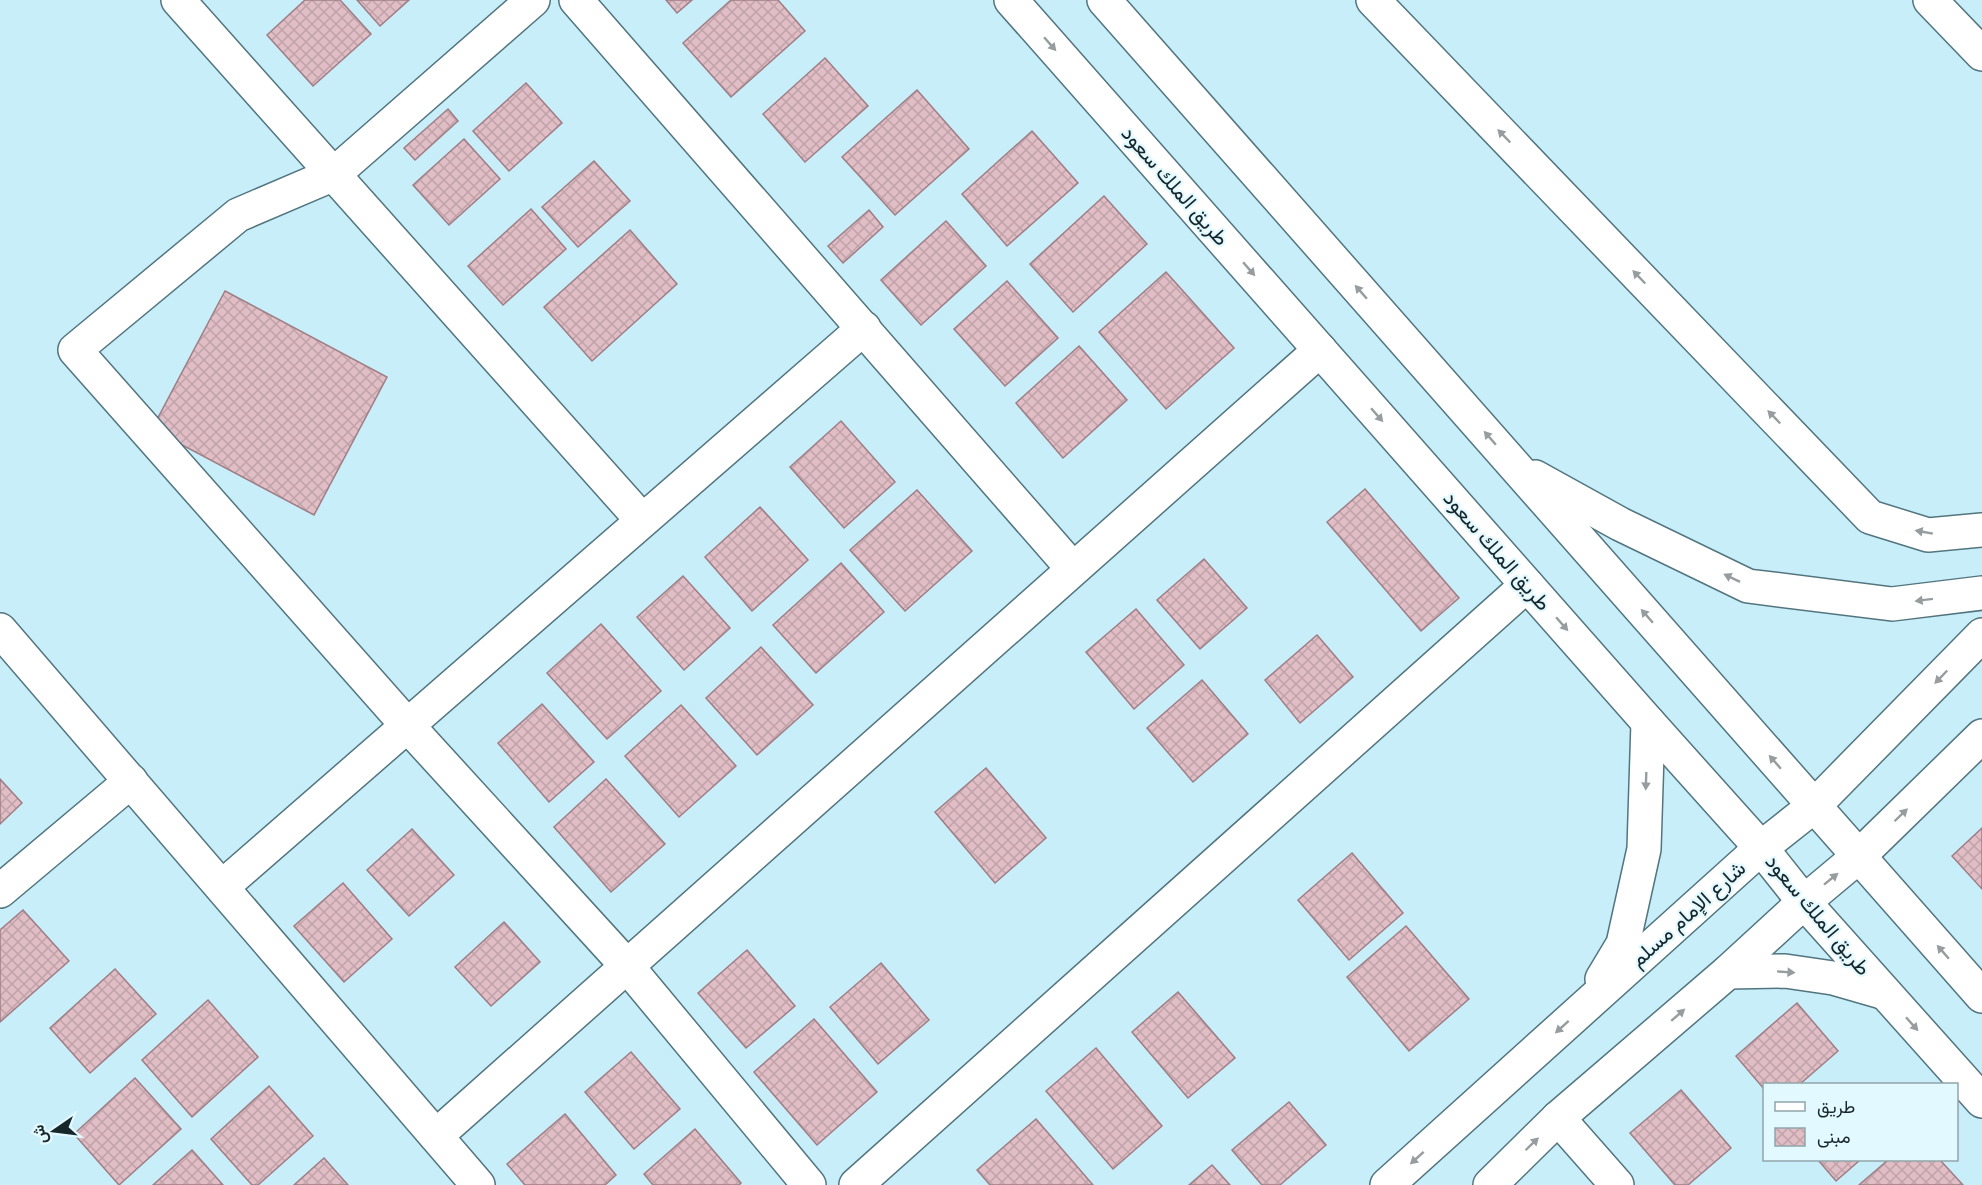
<svg xmlns="http://www.w3.org/2000/svg" width="1982" height="1185" font-family="'Exo 2',Vazirmatn,sans-serif">
  <style>
    .building { fill: url(#building-cross-hatch); stroke: #9f7d85; stroke-width: 1.5 }
    .lines { fill: none; stroke-linecap: round; stroke-linejoin: round }
    .street-casing { stroke: #52757f; stroke-width: 36 }
    .secondary-casing { stroke: #52757f; stroke-width: 36 }
    .street { stroke: #fff; stroke-width: 33 }
    .secondary { stroke: #fff; stroke-width: 33 }
    .oneway { fill: #979d9f }
    .labels { text-anchor: middle; stroke-width: 4.5; stroke-linejoin: round; paint-order: stroke }
    .street-label { font-size: 21px; fill: #17262a; stroke: #e2f9ff }
  </style>
  <defs>
    <pattern id="building-cross-hatch" width="8" height="8" patternUnits="userSpaceOnUse" patternTransform="scale(1.5)"><rect width="8" height="8" fill="#e1bdc5"/><path d="M0 0l8 8M0 8l8-8" fill="none" stroke="#c0a2a9"/></pattern>
  </defs>
  <rect width="100%" height="100%" fill="#c8eef9"/>
  <g class="building">
    <polygon points="305,0 340,0 371,34 313,86 267,35"/>
    <polygon points="357,0 409,0 380,26"/>
    <polygon points="666,0 692,0 677,13"/>
    <polygon points="731,0 778,0 805,31 731,97 683,43"/>
    <polygon points="825,58 868,106 805,162 763,114"/>
    <polygon points="526,83 562,123 509,171 473,131"/>
    <polygon points="917,90 969,149 895,215 842,157"/>
    <polygon points="448,109 458,121 415,160 404,148"/>
    <polygon points="1032,131 1078,183 1007,246 962,194"/>
    <polygon points="464,139 500,179 449,225 413,185"/>
    <polygon points="594,161 630,201 578,247 542,207"/>
    <polygon points="1104,196 1147,244 1073,312 1030,264"/>
    <polygon points="531,209 566,249 503,305 468,266"/>
    <polygon points="869,210 883,227 843,263 828,246"/>
    <polygon points="946,221 986,266 921,325 881,280"/>
    <polygon points="630,230 677,284 592,361 544,307"/>
    <polygon points="1166,272 1234,348 1166,409 1099,332"/>
    <polygon points="1007,281 1058,338 1005,386 954,329"/>
    <polygon points="225,291 387,377 314,515 152,429"/>
    <polygon points="1079,346 1127,400 1063,458 1016,403"/>
    <polygon points="841,421 895,482 844,528 790,467"/>
    <polygon points="1365,489 1459,598 1421,631 1327,522"/>
    <polygon points="917,490 972,551 905,611 850,550"/>
    <polygon points="760,507 808,560 752,611 705,557"/>
    <polygon points="1204,559 1247,608 1200,649 1157,600"/>
    <polygon points="841,563 884,612 816,673 773,625"/>
    <polygon points="683,576 730,628 684,670 637,617"/>
    <polygon points="1136,609 1184,665 1134,709 1086,652"/>
    <polygon points="601,624 661,691 607,739 547,673"/>
    <polygon points="1317,635 1353,677 1300,723 1265,680"/>
    <polygon points="761,647 813,705 757,755 706,698"/>
    <polygon points="1202,680 1248,734 1193,782 1147,728"/>
    <polygon points="542,704 594,762 549,802 498,743"/>
    <polygon points="681,705 736,766 679,817 625,756"/>
    <polygon points="986,768 1046,838 995,883 935,812"/>
    <polygon points="0,779 22,803 0,824"/>
    <polygon points="606,779 665,844 611,892 554,827"/>
    <polygon points="1982,828 1982,889 1952,856"/>
    <polygon points="412,829 454,875 409,916 367,870"/>
    <polygon points="1352,853 1403,913 1349,960 1298,900"/>
    <polygon points="343,883 392,939 344,982 294,926"/>
    <polygon points="23,910 69,961 0,1022 0,930"/>
    <polygon points="504,922 540,962 491,1006 455,967"/>
    <polygon points="1406,926 1469,999 1409,1051 1347,977"/>
    <polygon points="747,950 795,1006 746,1048 698,993"/>
    <polygon points="881,963 929,1020 878,1064 830,1007"/>
    <polygon points="115,969 156,1014 90,1073 50,1028"/>
    <polygon points="1178,992 1235,1058 1188,1098 1132,1032"/>
    <polygon points="208,1000 258,1057 192,1117 142,1060"/>
    <polygon points="1797,1003 1838,1051 1800,1084 1764,1084 1764,1089 1736,1056"/>
    <polygon points="814,1019 877,1092 817,1145 754,1072"/>
    <polygon points="1096,1048 1162,1126 1113,1169 1046,1091"/>
    <polygon points="631,1052 680,1109 634,1149 585,1092"/>
    <polygon points="135,1078 181,1129 119,1185 74,1134"/>
    <polygon points="269,1086 313,1136 258,1185 252,1185 211,1139"/>
    <polygon points="1681,1090 1731,1148 1688,1185 1675,1185 1630,1133"/>
    <polygon points="1289,1102 1326,1145 1280,1185 1262,1185 1232,1150"/>
    <polygon points="565,1114 616,1175 605,1185 525,1185 507,1164"/>
    <polygon points="1036,1119 1093,1185 990,1185 977,1170"/>
    <polygon points="695,1129 741,1183 739,1185 653,1185 644,1174"/>
    <polygon points="192,1150 223,1185 153,1185"/>
    <polygon points="324,1158 348,1185 294,1185"/>
    <polygon points="1818,1160 1860,1160 1836,1181"/>
    <polygon points="1888,1160 1940,1160 1963,1185 1859,1185"/>
    <polygon points="1212,1165 1230,1185 1189,1185"/>
  </g>
  <g class="lines">
    <g class="street-casing">
      <g id="street">
        <polyline points="178,0 642,520"/>
        <polyline points="533,0 334,174 238,215 75,350 407,725 627,966 809,1185"/>
        <polyline points="576,0 1073,569"/>
        <polyline points="1930,0 1982,54"/>
        <polyline points="0,630 478,1185"/>
        <polyline points="222,887 864,328"/>
        <polyline points="0,891 131,781"/>
        <polyline points="1558,1118 1617,1185"/>
        <polyline points="436,1136 1320,350"/>
        <polyline points="856,1185 1527,585"/>
      </g>
    </g>
    <g class="secondary-casing">
      <g id="secondary">
        <polyline points="1011,0 1648,722 1761,848 1804,902 1982,1101"/>
        <polyline points="1104,0 1982,996"/>
        <polyline points="1373,0 1870,517 1928,535 1982,530"/>
        <polyline points="1535,477 1620,524 1748,586 1892,604 1982,593"/>
        <polyline points="1728,972 1785,971 1833,978 1885,993"/>
        <polyline points="1602,979 1623,944 1644,849 1648,722"/>
        <polyline points="1387,1185 1761,848 1814,806 1982,635"/>
        <polyline points="1490,1185 1558,1118 1728,972 1804,902 1859,856 1982,736"/>
      </g>
    </g>
    <use href="#street" class="street"/>
    <use href="#secondary" class="secondary"/>
  </g>
  <defs><path id="oneway-solid" d="M-6-.8H1V-3.2L6.5 0L1 3.2V.8H-6Z" transform="scale(1.5)"/></defs>
  <g class="oneway">
    <use href="#oneway-solid" transform="translate(1050 44) rotate(49)"/>
    <use href="#oneway-solid" transform="translate(1504 136) rotate(-134)"/>
    <use href="#oneway-solid" transform="translate(1249 269) rotate(49)"/>
    <use href="#oneway-solid" transform="translate(1639 277) rotate(-134)"/>
    <use href="#oneway-solid" transform="translate(1361 292) rotate(-131)"/>
    <use href="#oneway-solid" transform="translate(1377 415) rotate(49)"/>
    <use href="#oneway-solid" transform="translate(1774 417) rotate(-134)"/>
    <use href="#oneway-solid" transform="translate(1490 438) rotate(-131)"/>
    <use href="#oneway-solid" transform="translate(1924 532) rotate(-170)"/>
    <use href="#oneway-solid" transform="translate(1732 578) rotate(-154)"/>
    <use href="#oneway-solid" transform="translate(1924 600) rotate(173)"/>
    <use href="#oneway-solid" transform="translate(1647 616) rotate(-131)"/>
    <use href="#oneway-solid" transform="translate(1562 624) rotate(49)"/>
    <use href="#oneway-solid" transform="translate(1941 677) rotate(134)"/>
    <use href="#oneway-solid" transform="translate(1775 762) rotate(-131)"/>
    <use href="#oneway-solid" transform="translate(1646 781) rotate(92)"/>
    <use href="#oneway-solid" transform="translate(1901 815) rotate(-44)"/>
    <use href="#oneway-solid" transform="translate(1831 879) rotate(-39)"/>
    <use href="#oneway-solid" transform="translate(1943 952) rotate(-131)"/>
    <use href="#oneway-solid" transform="translate(1786 972) rotate(4)"/>
    <use href="#oneway-solid" transform="translate(1678 1015) rotate(-41)"/>
    <use href="#oneway-solid" transform="translate(1912 1024) rotate(48)"/>
    <use href="#oneway-solid" transform="translate(1562 1027) rotate(138)"/>
    <use href="#oneway-solid" transform="translate(1532 1144) rotate(-44)"/>
    <use href="#oneway-solid" transform="translate(1417 1158) rotate(138)"/>
  </g>
  <g class="labels">
    <g class="street-label">
      <text transform="translate(1175 186) rotate(49)" y="7">طريق الملك سعود</text>
      <text transform="translate(1497 551) rotate(49)" y="7">طريق الملك سعود</text>
      <text transform="translate(1688 914) rotate(-42)" y="7">شارع الإمام مسلم</text>
      <text transform="translate(1818 915) rotate(50)" y="7">طريق الملك سعود</text>
    </g>
  </g>
  <rect x="1763" y="1083" width="195" height="78" fill="#e2f9ff" stroke="#91a5aa" stroke-width="1.5"/>
  <rect x="1775" y="1102" width="30" height="9" fill="#ffffff" stroke="#91a5aa" stroke-width="1.5"/>
  <text x="1817" y="1113" font-size="18" fill="#17262a">طريق</text>
  <rect x="1775" y="1128" width="30" height="18" fill="url(#building-cross-hatch)" stroke="#91a5aa" stroke-width="1.5"/>
  <text x="1817" y="1143" font-size="18" fill="#17262a">مبنى</text>
  <g transform="translate(54 1131) rotate(256)" stroke="#e2f9ff" stroke-width="4.5" paint-order="stroke">
  <path d="M0-4.5L10 22L0 15L-10 22Z" fill="#17262a"/>
  <text y="-9" font-size="16" font-weight="bold" text-anchor="middle" fill="#17262a">ش</text>
  </g>
</svg>
